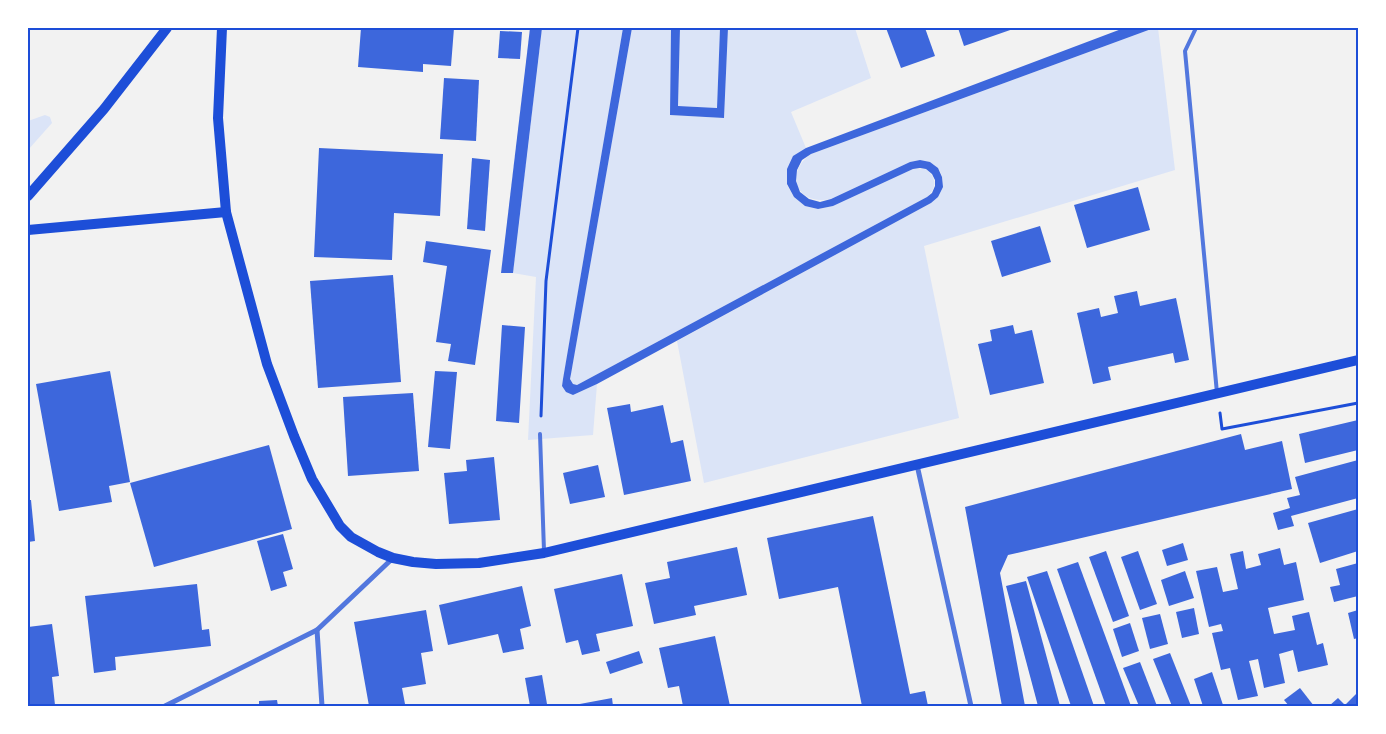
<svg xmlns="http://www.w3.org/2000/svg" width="1386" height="734" font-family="'Fira Sans',sans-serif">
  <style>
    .green { fill: #dbe4f7 }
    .building { fill: #3d67dc }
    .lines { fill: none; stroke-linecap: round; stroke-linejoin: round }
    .path { stroke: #1d4ed8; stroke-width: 3 }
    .service { stroke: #5277de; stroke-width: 4 }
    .minor { stroke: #5277de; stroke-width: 5 }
    .secondary { stroke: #1d4ed8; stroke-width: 10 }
    .neatline { fill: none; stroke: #1d4ed8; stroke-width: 2 }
  </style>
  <rect width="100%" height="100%" fill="#f2f2f2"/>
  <g class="green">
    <polygon points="542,28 623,28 562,386 573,395 597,384 593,435 528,440 536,277 513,273"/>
    <path d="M632,28h39l-1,87 54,3 4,-90h127l16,50 -80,34 15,36 -19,37 7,12 11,9 13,3 15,-3 80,-37h13c11,9 11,19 1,28l-350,188 -4,-1 -3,-5z"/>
    <polygon points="680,28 720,28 717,108 678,106"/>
    <path d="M1154,28h4l17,142 -251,76 35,172 -255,65 -27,-142 254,-138c23,-20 9,-49 -21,-41l-79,37c-34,7 -48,-25 -20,-45z"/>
    <polygon points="45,115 50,117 52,123 28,150 28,121"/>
  </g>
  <g class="building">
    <polygon points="361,28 454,28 451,66 423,64 423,72 358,67"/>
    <polygon points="530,28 542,28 513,273 501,273"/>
    <polygon points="623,28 632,28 571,374 570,379 573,384 577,385 927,197 932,193 935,186 935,180 932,174 926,169 920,168 913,169 833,206 818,209 805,206 794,197 787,184 787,169 793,156 806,148 1124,28 1154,28 811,154 802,160 797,170 796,181 800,192 809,199 820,202 831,199 910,162 920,160 930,162 938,168 942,177 943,187 938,197 931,203 597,384 573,395 566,392 562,386 563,379"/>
    <polygon points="671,28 680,28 678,106 717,108 720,28 728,28 724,118 670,115"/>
    <polygon points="886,28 925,28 935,56 901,68"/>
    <polygon points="958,28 1016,28 964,46"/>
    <polygon points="500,31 522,32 520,59 498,58"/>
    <polygon points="444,78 479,80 476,141 440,139"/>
    <polygon points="319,148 443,154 440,216 394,213 392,260 314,257"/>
    <polygon points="472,158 490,160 485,231 467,229"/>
    <polygon points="1138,187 1150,230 1087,248 1074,205"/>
    <polygon points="1040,226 1051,262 1002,277 991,241"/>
    <polygon points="426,241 491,250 475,365 448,361 451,344 436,342 447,266 423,262"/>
    <polygon points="393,275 401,382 318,388 310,281"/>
    <polygon points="1137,291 1140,306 1176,298 1189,360 1175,363 1173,353 1108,367 1111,380 1093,384 1077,313 1099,308 1101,317 1118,313 1114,296"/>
    <polygon points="502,325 525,327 519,423 496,421"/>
    <polygon points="1013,325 1015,334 1032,330 1044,383 990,395 978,344 992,341 990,330"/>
    <polygon points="110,371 130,482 109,486 112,502 59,511 36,384"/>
    <polygon points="435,371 457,372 450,449 428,447"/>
    <polygon points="413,393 419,471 348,476 343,397"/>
    <polygon points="630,404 631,412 663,405 671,443 683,440 691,481 624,495 607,408"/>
    <polygon points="1358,420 1358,450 1305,463 1299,434"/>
    <polygon points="1241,434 1245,450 1282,441 1292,489 1008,555 1000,573 1025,706 1002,706 965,507"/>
    <polygon points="269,445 292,529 154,567 130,483"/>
    <polygon points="494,457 500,520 449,524 444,473 467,471 466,460"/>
    <polygon points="1358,460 1358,498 1291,516 1294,526 1278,530 1273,513 1290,508 1287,498 1300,495 1295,477"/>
    <polygon points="598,465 605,497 570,504 563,473"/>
    <polygon points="28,500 31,500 35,541 28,542"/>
    <polygon points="1358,509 1358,551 1320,563 1308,523"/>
    <polygon points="873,516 910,694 925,691 928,706 862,706 838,587 779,599 767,538"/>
    <polygon points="283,534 293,569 283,572 287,586 271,591 257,541"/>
    <polygon points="1183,543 1188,560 1167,566 1162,550"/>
    <polygon points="737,547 747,595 694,606 696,615 654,624 645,583 670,578 667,562"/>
    <polygon points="1280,548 1284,565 1296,562 1304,600 1268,608 1274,634 1295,630 1292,616 1309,612 1317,645 1323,643 1328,665 1298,672 1293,650 1279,654 1285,683 1264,688 1258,659 1249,661 1258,696 1238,700 1230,668 1221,670 1212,633 1223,631 1221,624 1209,627 1196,571 1217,567 1223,592 1238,589 1230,554 1243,551 1246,569 1261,565 1258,554"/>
    <polygon points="1106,551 1129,616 1113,622 1089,557"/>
    <polygon points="1138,551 1157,604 1140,610 1121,557"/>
    <polygon points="1078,562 1131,706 1106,706 1057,569"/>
    <polygon points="1358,563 1358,596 1334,602 1330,587 1340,585 1336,569"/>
    <polygon points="1047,571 1094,706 1071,706 1027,577"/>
    <polygon points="1185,571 1194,598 1169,606 1161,580"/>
    <polygon points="622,574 633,626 596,634 600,651 582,655 578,640 566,643 554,589"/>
    <polygon points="1026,581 1060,706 1038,706 1006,586"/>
    <polygon points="197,584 202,630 209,629 211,646 115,657 116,670 94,673 85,596"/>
    <polygon points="522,586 531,626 520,629 524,649 503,653 498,634 448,645 439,605"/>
    <polygon points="1194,608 1199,634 1182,638 1176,612"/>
    <polygon points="426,610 433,651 421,653 426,684 402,688 405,704 393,706 369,706 354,622"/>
    <polygon points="1358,610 1358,638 1354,639 1348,613"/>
    <polygon points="1160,614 1168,644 1150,649 1142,618"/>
    <polygon points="1130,623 1139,651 1122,657 1113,629"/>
    <polygon points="52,624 59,676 52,677 55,705 28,706 28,627"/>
    <polygon points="715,636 730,706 683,706 679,686 668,688 659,648"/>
    <polygon points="639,651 643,663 610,674 606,662"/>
    <polygon points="1170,653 1191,706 1172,706 1153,659"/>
    <polygon points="1140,662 1157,706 1139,706 1123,668"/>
    <polygon points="1212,672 1223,705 1220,706 1203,706 1194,679"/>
    <polygon points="542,675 547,704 530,706 525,678"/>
    <polygon points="1300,688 1314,706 1289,706 1284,700"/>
    <polygon points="1358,692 1358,706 1329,706 1338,698 1345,705"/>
    <polygon points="612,698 613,706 569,706"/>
    <polygon points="277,700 278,706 259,706 259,701"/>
  </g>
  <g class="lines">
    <g class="path">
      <polyline points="1220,413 1222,429 1358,403"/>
      <polyline points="541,416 546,281 578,28"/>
    </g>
    <g class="service">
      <polyline points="1196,28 1185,51 1217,393"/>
      <polyline points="540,434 544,551"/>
    </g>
    <g class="minor">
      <polyline points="917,465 971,706"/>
      <polyline points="317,630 322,706"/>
      <polyline points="165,706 317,630 393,558"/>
    </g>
    <g class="secondary">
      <polyline points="222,28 218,118 226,212 267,364 294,436 312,479 340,526 351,537 378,552 393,558 413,562 436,564 479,563 544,553 1358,360"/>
      <polyline points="28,196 104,109 167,28"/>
      <polyline points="28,230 226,212"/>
    </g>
  </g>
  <rect width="1386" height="734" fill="none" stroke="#ffffff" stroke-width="58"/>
  <rect x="29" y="29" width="1328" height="676" class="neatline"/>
</svg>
